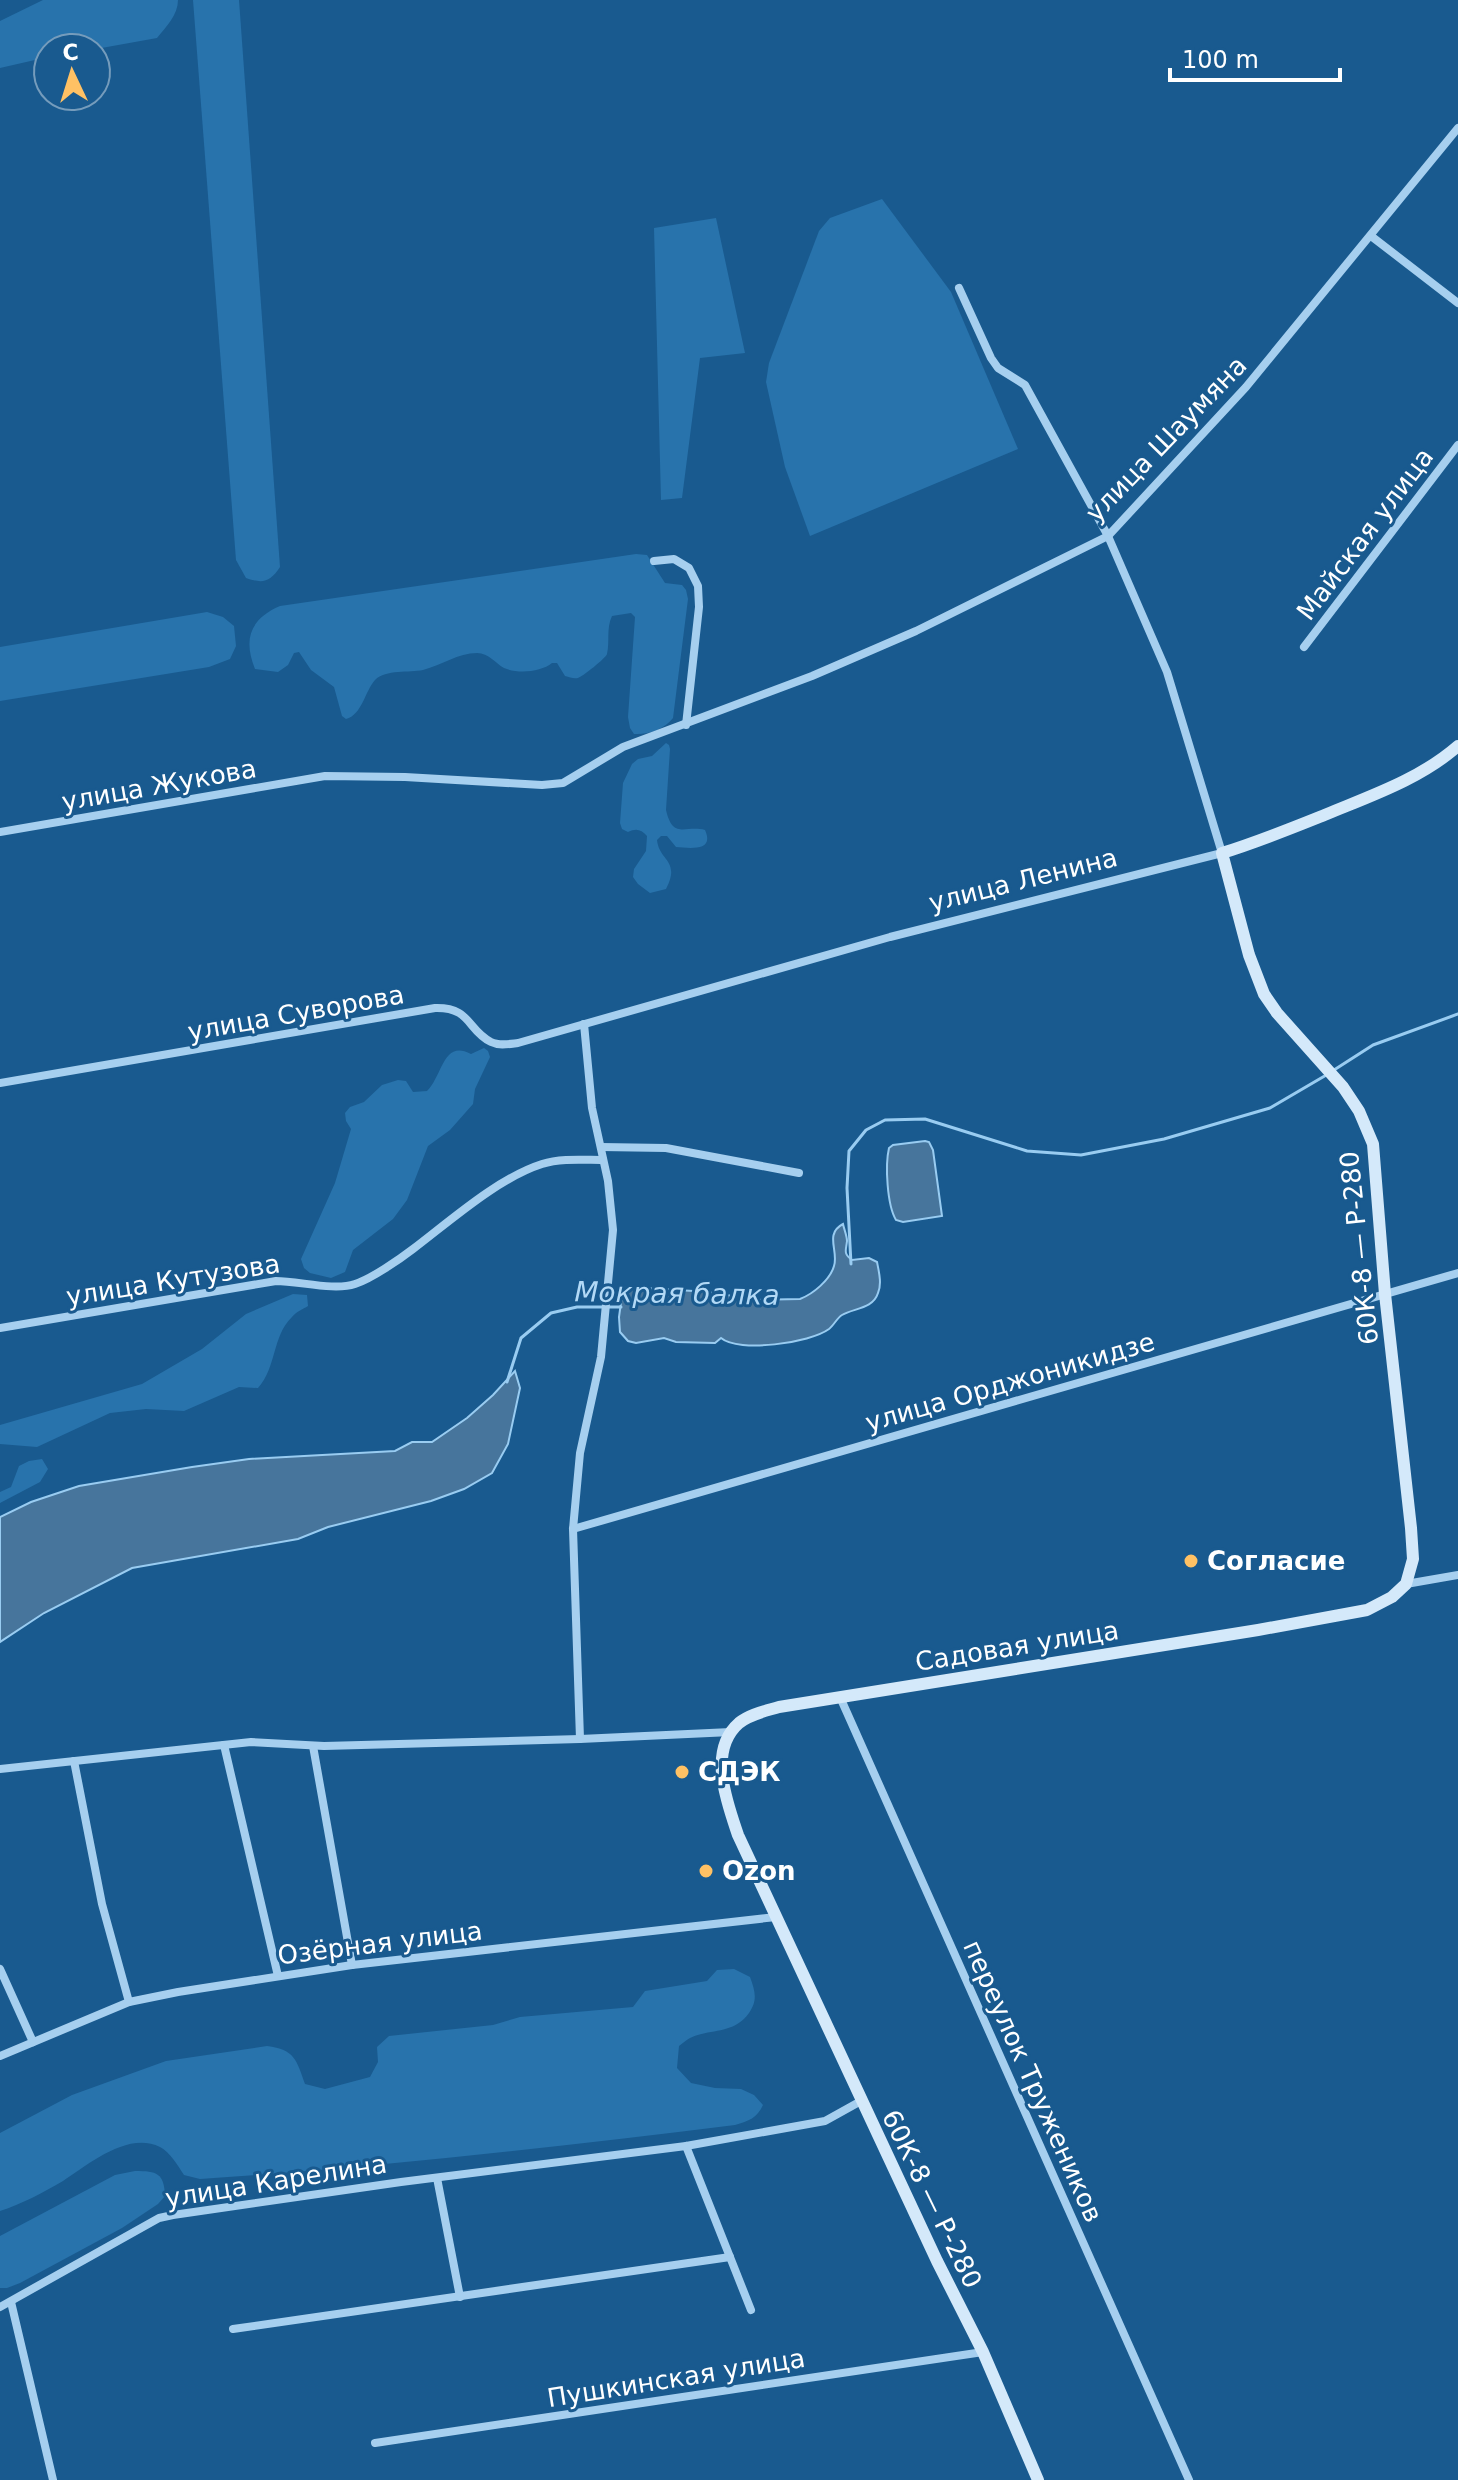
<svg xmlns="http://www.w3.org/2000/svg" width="1458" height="2480" font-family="'DejaVu Sans',sans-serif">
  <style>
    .green { fill: #2873ac }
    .water { fill: #47759c; stroke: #99ccf1; stroke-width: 2 }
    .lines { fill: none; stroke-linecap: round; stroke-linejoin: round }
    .stream { stroke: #99ccf1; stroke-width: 3 }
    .street { stroke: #a6cfef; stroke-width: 8 }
    .secondary { stroke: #d4e9fa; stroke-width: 12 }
    .poi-dot { fill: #ffc164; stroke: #195a8f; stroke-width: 3 }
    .labels { text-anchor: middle; stroke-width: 6; stroke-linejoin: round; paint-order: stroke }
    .street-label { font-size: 26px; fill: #fff; stroke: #195a8f }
    .poi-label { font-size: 26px; font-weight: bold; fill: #fff; stroke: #195a8f; text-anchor: start }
    .water-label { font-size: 28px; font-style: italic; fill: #b2d9f6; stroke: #195a8f }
  </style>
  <rect width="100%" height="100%" fill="#195a8f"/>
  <g class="green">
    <path d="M43,0h135c0,15 -12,27 -21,38l-61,11 -48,-1v9l-48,11v-47z"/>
    <path d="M193,0h46l41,567c-10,15 -17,17 -34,11l-10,-18z"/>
    <polygon points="882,199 951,292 1018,449 810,536 785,467 766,382 769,363 819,231 830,218"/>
    <polygon points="716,218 745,353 700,358 682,498 661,500 654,228"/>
    <path d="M636,554l11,1 18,28 17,2 4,5 2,9 -15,119c-8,11 -25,17 -39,16l-4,-6 -2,-11 7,-100 -4,-4 -19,3c-6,13 -2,25 -5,38 -1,4 -25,23 -29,24 -5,1 -8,-1 -13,-2l-8,-13h-5c-11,9 -34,11 -48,5 -9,-5 -15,-15 -27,-15 -19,0 -35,12 -54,17 -14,3 -37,-1 -48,10 -10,11 -13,35 -29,39l-4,-3 -8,-29 -23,-17 -12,-18 -5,1 -6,12 -10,7 -23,-3c-12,-30 -5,-50 25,-63z"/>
    <polygon points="207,612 223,617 234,626 236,646 230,659 209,667 0,701 0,647"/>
    <path d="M666,743l3,2 1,4 -4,61c7,30 19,15 39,20 10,22 -16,18 -29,17l-9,-11h-6l-4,4c2,21 24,20 9,49l-16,4 -12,-9 -5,-7 1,-8 12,-18 1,-15c-6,-7 -11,-8 -19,-4l-6,-3 -2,-6 3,-40 9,-19 6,-5 14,-3z"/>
    <path d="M484,1048l4,3 2,6 -15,32 -2,15 -23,26 -22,16 -21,54 -14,19 -40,31 -8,22 -14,6 -21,-5 -6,-5 -3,-9 34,-76 16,-54 -5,-8 -1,-8 5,-6 14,-5 18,-17 16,-5 8,1 7,11 14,-1c16,-16 16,-52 44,-37z"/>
    <path d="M293,1294l14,1 1,11c-5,3 -12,6 -16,11 -20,19 -15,50 -34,71l-19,-1 -55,24 -38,-2 -36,4 -73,34 -37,-3v-19l142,-41 60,-35 44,-35z"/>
    <polygon points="42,1459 48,1469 40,1482 0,1503 0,1492 11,1487 19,1466 29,1461"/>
    <path d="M734,1969l16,8c5,14 8,23 -1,36 -16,22 -38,15 -59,25 -4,2 -7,5 -11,8l-2,22 14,15 24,5 26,1 13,6 9,10c-6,13 -14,16 -28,20 -178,22 -356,42 -535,54l-16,-4c-6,-9 -14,-23 -24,-28 -33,-16 -72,18 -97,34 -21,12 -41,23 -63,30v-78l72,-38 94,-34 101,-15c28,4 29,13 38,38l20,5 45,-12 8,-15 -1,-15 12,-11 104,-11 27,-8 113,-10 12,-16 62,-10 10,-11z"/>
    <path d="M135,2171c22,0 29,2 30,25l-7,8 -36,24 -102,55 -13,5h-7v-52l115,-61z"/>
  </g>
  <g class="water">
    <path d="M925,1141l4,1 4,8 9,66 -39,6 -7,-2c-9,-15 -11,-55 -7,-72l4,-3z"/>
    <path d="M843,1224c1,5 4,12 4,17 -1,10 -4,12 5,19l17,-2 8,4c2,10 5,22 1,31 -5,16 -24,15 -36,22 -5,3 -8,10 -13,14 -19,14 -90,24 -108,9l-6,5 -39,-1 -12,-4 -28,5 -8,-2 -8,-9 -1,-15 4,-29 5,-1 82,5 45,8 45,-1c13,-5 30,-19 34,-33 5,-15 -10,-32 9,-42z"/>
    <polygon points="515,1371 520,1388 508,1444 492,1473 464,1489 431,1501 328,1527 298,1539 132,1568 44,1613 0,1642 0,1517 31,1502 79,1486 192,1467 249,1459 395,1451 412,1442 432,1442 467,1418 493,1395"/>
  </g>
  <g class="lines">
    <g class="stream">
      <polyline points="1334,1070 1373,1045 1458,1014"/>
      <polyline points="851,1264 847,1188 849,1151 866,1130 885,1120 925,1119 1027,1151 1081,1155 1164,1139 1270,1108 1328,1074"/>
      <polyline points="507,1382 521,1338 551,1313 577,1307 621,1307"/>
    </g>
    <g class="street">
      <polyline points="1371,236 1458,303"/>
      <polyline points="654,561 674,559 689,568 698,586 699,607 686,725"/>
      <polyline points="1304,647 1458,445"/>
      <polyline points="0,832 325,776 405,777 542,785 563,783 623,747 812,676 916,631 1108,536 1246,387 1458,128"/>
      <path d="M0,1083l435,-75c36,-1 32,22 56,34 8,4 18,2 27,1l372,-106 332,-84 -55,-181 -59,-136 -83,-151 -27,-17 -7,-10 -32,-70"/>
      <polyline points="601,1147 666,1148 799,1173"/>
      <path d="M0,1328l276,-47c23,0 58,10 79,3 16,-5 45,-25 58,-35 37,-28 85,-71 129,-85 19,-6 41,-4 61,-4"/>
      <polyline points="573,1529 1458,1273"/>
      <polyline points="1406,1584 1458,1575"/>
      <polyline points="840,1697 1189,2480"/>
      <polyline points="580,1739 573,1529 580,1453 601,1357 613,1230 608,1181 592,1108 584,1024"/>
      <polyline points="224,1745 278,1976"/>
      <polyline points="313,1746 352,1965"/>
      <polyline points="74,1761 102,1904 129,2002"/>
      <polyline points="0,1769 251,1742 324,1746 580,1739 731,1732"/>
      <polyline points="0,1969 33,2042"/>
      <polyline points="0,2056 129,2002 178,1992 352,1965 776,1917"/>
      <polyline points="686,2146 751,2310"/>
      <polyline points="437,2178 460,2297"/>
      <polyline points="11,2302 53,2480"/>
      <polyline points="0,2307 159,2218 173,2215 401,2182 686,2146 825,2121 861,2101"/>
      <polyline points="233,2329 730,2257"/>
      <polyline points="375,2443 983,2352"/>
    </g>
    <path class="secondary" d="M1038,2480l-55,-128 -46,-91 -199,-426c-11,-33 -31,-84 1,-112 11,-9 27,-12 40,-16l479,-77 109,-20 25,-13 14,-13 7,-25 -2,-31 -26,-234 -12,-150 -14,-33 -16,-24 -66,-74 -13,-19 -15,-39 -27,-102c36,-11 70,-25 105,-39 46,-19 93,-35 131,-68"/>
  </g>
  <g class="poi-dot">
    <circle cx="1191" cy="1561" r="8"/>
    <circle cx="682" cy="1772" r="8"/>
    <circle cx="706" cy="1871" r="8"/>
  </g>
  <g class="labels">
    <g class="street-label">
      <text transform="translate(1166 439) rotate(-46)" y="9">улица Шаумяна</text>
      <text transform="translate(1365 534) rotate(-53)" y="9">Майская улица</text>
      <text transform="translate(159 785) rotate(-10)" y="9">улица Жукова</text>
      <text transform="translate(1023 880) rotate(-14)" y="9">улица Ленина</text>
      <text transform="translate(296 1013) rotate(-10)" y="9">улица Суворова</text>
      <text transform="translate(1359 1248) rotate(-96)" y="9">60К-8 — Р-280</text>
      <text transform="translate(173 1280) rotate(-9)" y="9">улица Кутузова</text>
      <text transform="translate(1010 1382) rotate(-16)" y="9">улица Орджоникидзе</text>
      <text transform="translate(1017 1646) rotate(-9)" y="9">Садовая улица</text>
      <text transform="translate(380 1943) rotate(-7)" y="9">Озёрная улица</text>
      <text transform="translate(1033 2081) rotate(66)" y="9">переулок Тружеников</text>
      <text transform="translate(276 2181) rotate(-9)" y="9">улица Карелина</text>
      <text transform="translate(932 2199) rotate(64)" y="9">60К-8 — Р-280</text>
      <text transform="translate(676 2378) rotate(-9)" y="9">Пушкинская улица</text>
    </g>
    <g class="poi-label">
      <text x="1207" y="1570">Согласие</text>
      <text x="698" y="1781">СДЭК</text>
      <text x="722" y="1880">Ozon</text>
    </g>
    <g class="water-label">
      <text transform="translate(677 1293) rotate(1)" y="10">Мокрая балка</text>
    </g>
  </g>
  <g transform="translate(72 72) rotate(356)"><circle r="38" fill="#195a8f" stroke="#759cbc" stroke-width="2"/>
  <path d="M0-6L14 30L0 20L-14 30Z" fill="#ffc164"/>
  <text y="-12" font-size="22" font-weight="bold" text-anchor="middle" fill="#ffffff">С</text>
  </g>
  <path d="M1170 68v12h170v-12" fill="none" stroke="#ffffff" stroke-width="4"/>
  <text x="1182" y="68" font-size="24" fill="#ffffff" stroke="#195a8f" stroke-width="6" paint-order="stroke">100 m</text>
</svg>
